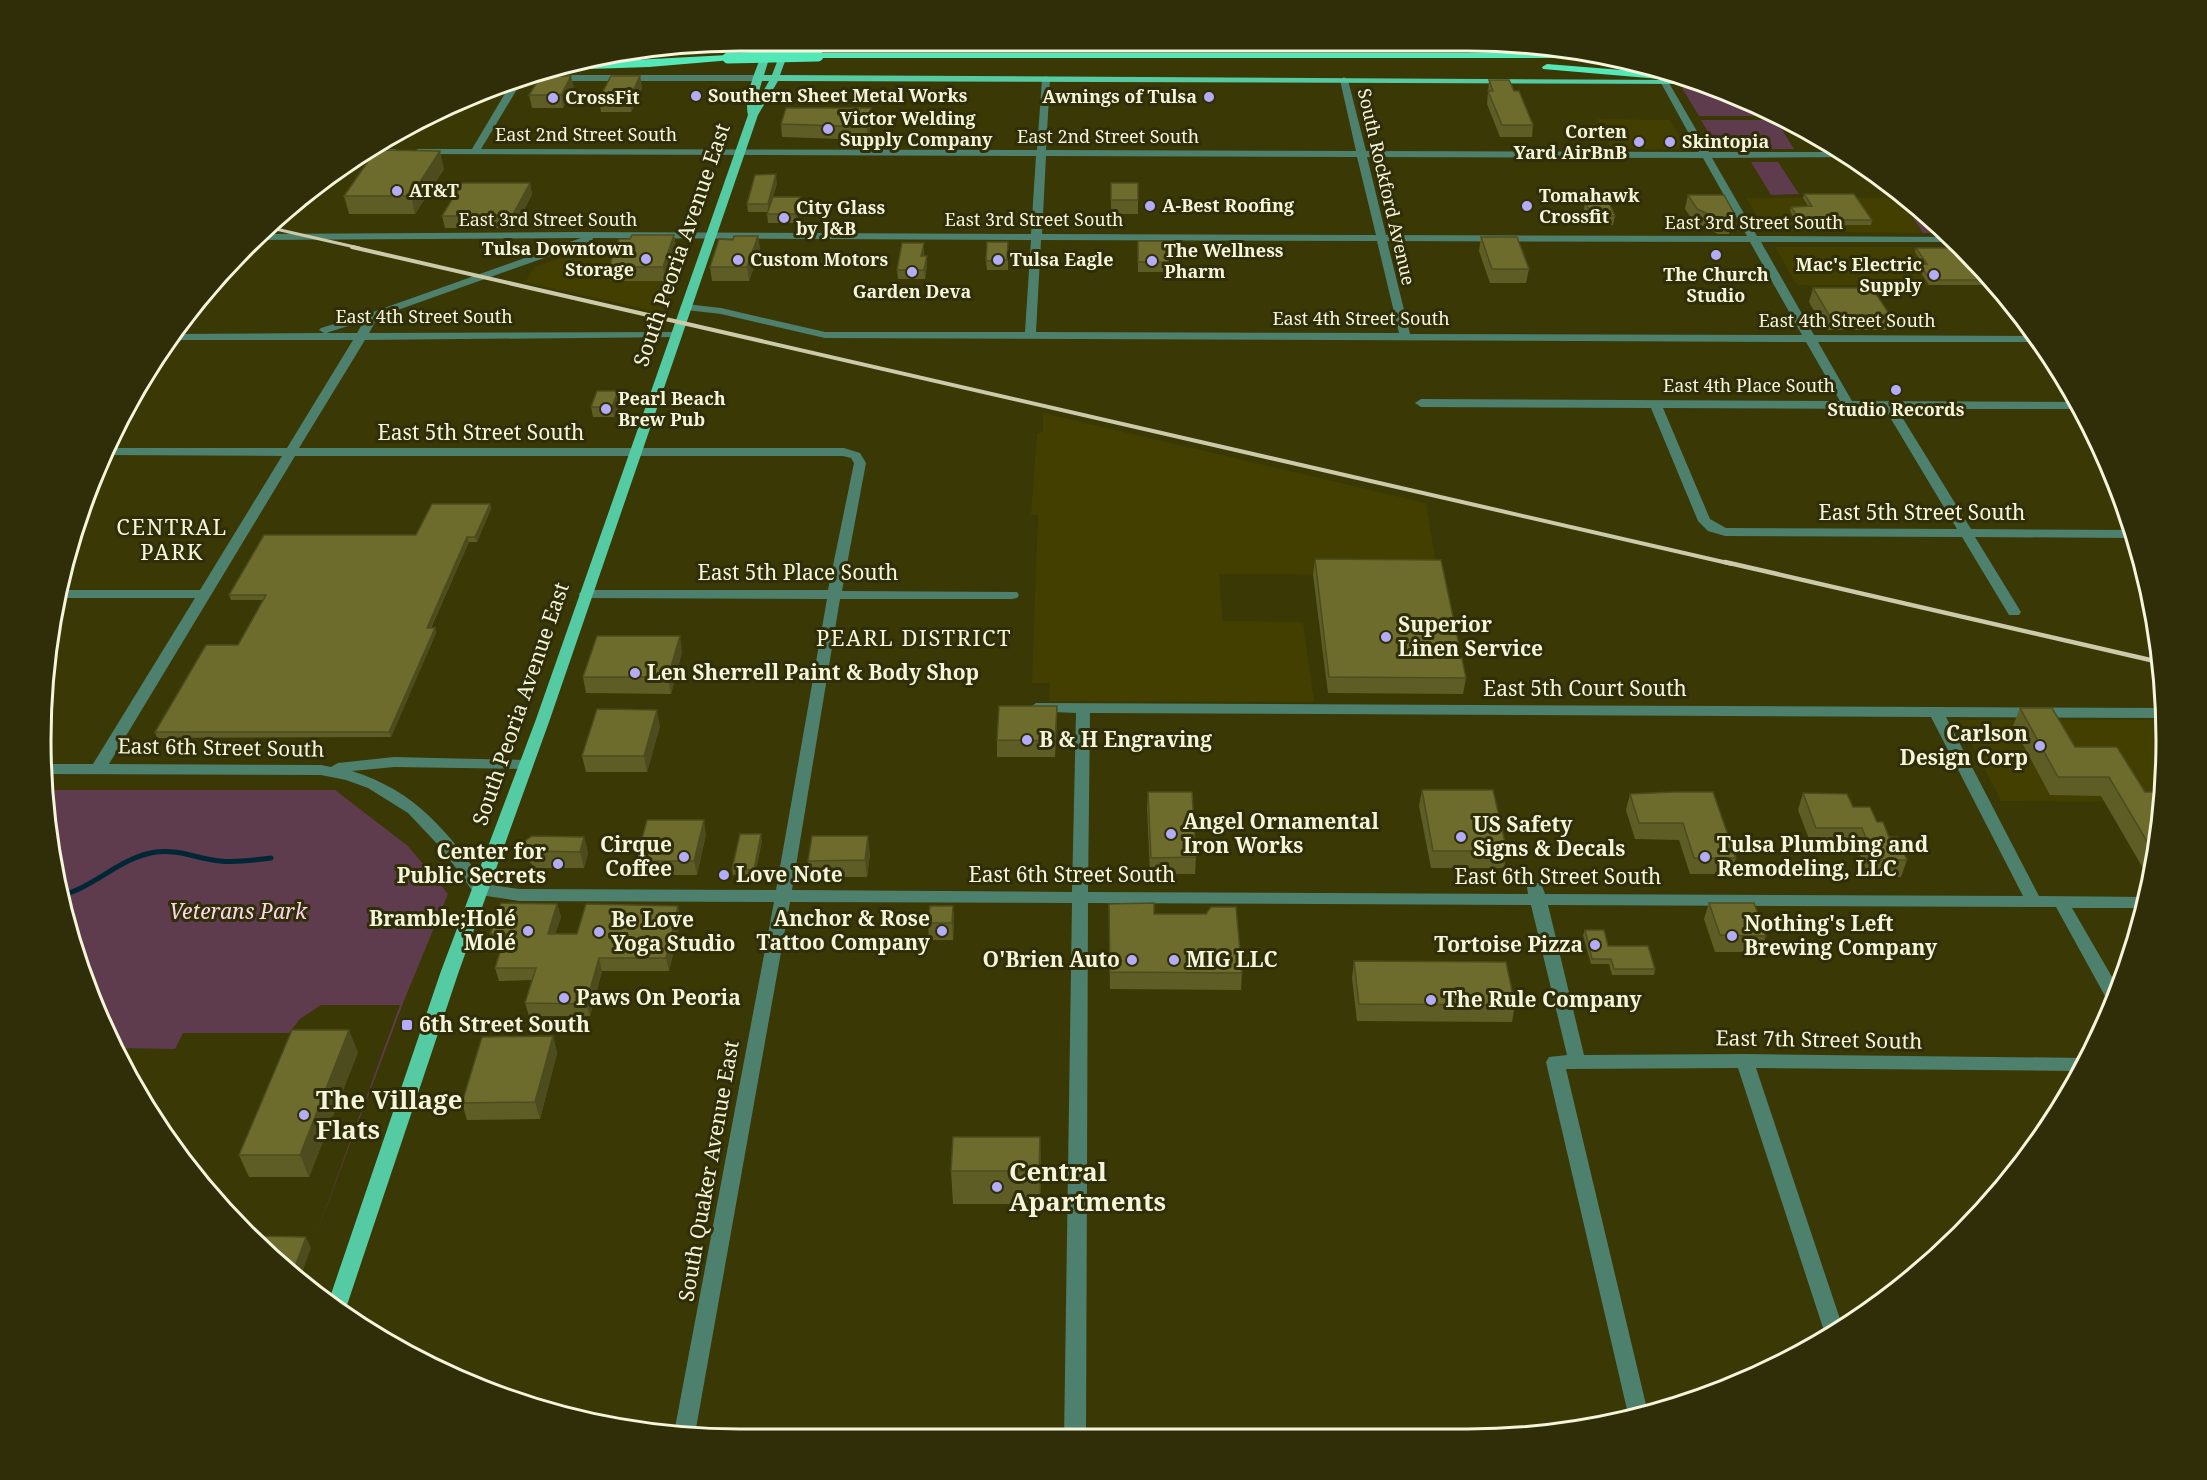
<svg xmlns="http://www.w3.org/2000/svg" width="2207" height="1480" font-family="'Noto Serif',serif">
  <style>
    .built { fill: #423f00 }
    .green { fill: #5f3b4e }
    .lines { fill: none; stroke-linecap: round; stroke-linejoin: round }
    .stream { stroke: #002736; stroke-width: 5 }
    .minor { fill: #4d816d; fill-rule: evenodd }
    .major { fill: #54cba2; fill-rule: evenodd }
    .highway { fill: #53e8b7; fill-rule: evenodd }
    .rail-far2 { stroke: #cbcaaa; stroke-width: 3 }
    .rail-far1 { stroke: #cbcaaa; stroke-width: 4 }
    .rail { stroke: #cbcaaa; stroke-width: 4.5 }
    .highway-bridge { stroke: #53e8b7; stroke-width: 11 }
    .wall { fill: #5f5d26 }
    .shaded-wall { fill: #4d4c1f }
    .building { fill: #6e6c2c; stroke: #4d4c1f; stroke-width: 1.5 }
    .poi-dot { fill: #b3adf9; stroke: #2f2e09; stroke-width: 2 }
    .labels { text-anchor: middle; stroke-width: 6; stroke-linejoin: round; paint-order: stroke }
    .far-poi-label { font-size: 18px; font-weight: bold; fill: #f5f5db; stroke: #2f2e09; text-anchor: start }
    .far-street-label { font-size: 18px; fill: #f5f5db; stroke: #2f2e09 }
    .street-label { font-size: 21px; fill: #f5f5db; stroke: #2f2e09 }
    .poi-label { font-size: 21px; font-weight: bold; fill: #f5f5db; stroke: #2f2e09; text-anchor: start }
    .park-label { font-size: 21px; font-style: italic; fill: #fbd7e8; stroke: #2f2e09 }
    .neighbourhood-label { font-size: 22px; letter-spacing: 1.5px; fill: #f5f5db; stroke: #2f2e09 }
    .near-poi-label { font-size: 26px; font-weight: bold; fill: #f5f5db; stroke: #2f2e09; text-anchor: start }
    .rim { fill: none; stroke: #f5f5db; stroke-width: 3 }
  </style>
  <rect width="100%" height="100%" fill="#3a3805"/>
  <g class="built">
    <polygon points="1597,119 1670,120 1686,149 1611,149"/>
    <polygon points="1746,198 1900,198 1923,233 1766,231"/>
    <polygon points="608,245 684,245 690,248 666,314 525,282 535,267 593,246"/>
    <polygon points="1775,247 1963,247 1994,285 1797,285"/>
    <polygon points="1043,413 1426,503 1438,575 1219,574 1223,621 1303,622 1314,702 1049,701 1050,683 1032,683 1038,515 1031,515 1037,433 1043,432"/>
    <polygon points="1959,720 2165,720 2166,740 2160,802 2001,801"/>
  </g>
  <g class="green">
    <polygon points="1682,88 1704,88 1782,116 1699,116"/>
    <polygon points="1701,120 1776,120 1794,149 1718,149"/>
    <polygon points="1751,162 1778,162 1799,194 1771,195"/>
    <polygon points="1900,198 1904,198 1946,233 1923,233"/>
    <polygon points="48,790 335,790 408,846 448,894 405,998 314,1240 400,1005 321,1005 300,1019 289,1033 183,1033 175,1049 115,1048 78,965 54,877"/>
  </g>
  <g class="lines">
    <path class="stream" d="M59,896c35,-8 61,-39 97,-44 22,-3 43,7 64,9 17,2 34,-1 51,-3"/>
    <g class="minor">
      <path d="M525,75h232l4,3 -4,3h-235l-41,68 556,1 5,-71 4,-3 4,3 -4,71 310,1 -16,-71 4,-3 4,3 18,71 333,1 -38,-69 4,-3 4,3 40,69h136l8,5 -141,1 45,78 194,1 7,5h-197l53,93 222,1 5,6h-223l34,59 224,1 4,7h-183l74,120 160,1 1,8 -157,-1 46,75 -2,3h-10l-47,-78 -237,-1 -17,-5 -10,-10 -47,-113 -230,-1 -6,-4 6,-4 419,2 -34,-59 -981,-4 -104,-24 -35,-4 -6,-3 6,-3 35,4 104,24h200l6,-92 -438,-2 -1,3 -214,76 -9,16 308,-1 4,1v4l-316,3 -66,108h545l16,5 6,10 -24,128 175,1 2,3 -2,3 -5,1h-172l-48,291 280,2 4,-179 -45,-2 -2,-3 7,-5 1127,5 1,10 -218,-1 93,179 108,1 -3,11h-72l47,81 -5,17 -4,-1 -54,-98 -508,-2 36,150 161,-1 341,4 -7,13 -323,-3 87,260 -17,9 -88,-269 -172,1 82,344 -19,5 -83,-356 3,-5 18,-2 -36,-150 -443,-2 -2,537h-22l8,-537 -282,-1 -95,532 -21,-1 100,-531 -255,-1 -39,-6 -6,-2 -32,-44 -34,-36 -40,-25 -22,-8 -25,-5 -274,-1v-10h46l102,-166h-136v-8h141l82,-134 -178,-1 4,-7h179l66,-108h-183l4,-6 150,-1 -5,-3 2,-2 49,-15 211,-75 -326,2 5,-6 316,-2 455,2 5,-78 -620,-2v-4l3,-1h53l41,-69h-2zM1046,156l311,1 19,78 -334,-1zM1367,157l336,1 44,78 -361,-1zM1041,240l336,1 22,92 -363,-1zM1387,241l363,1 52,93 -392,-1zM364,321l-7,12h-30l2,-1zM1663,408l222,1 72,120 -231,-1 -16,-9zM295,456h548l8,2 3,5 -26,127h-243l-7,4 7,4 242,1 -51,291 -257,-1 -34,-5c-37,-52 -69,-93 -133,-113l42,-4 136,2 3,-4 -8,-5 -131,-3 -56,6 -7,4 -10,-2 -212,-1zM1090,713l841,4 92,179 -478,-2 -4,-11h-12l-2,4 1,7 -440,-2z"/>
      <polygon points="370,149 395,149 400,152 395,155 361,154"/>
    </g>
    <path class="major" d="M791,45l-11,30 901,5 12,4 -915,-3 -20,34 -209,607 -90,249 -115,343 -16,-11 113,-332 94,-249 213,-607c-5,-19 10,-50 17,-69h8l-9,29h8l11,-29zM762,81h7l-14,25v-1z"/>
    <g class="highway">
      <polygon points="1449,41 1481,42 1436,48 1431,45"/>
      <polygon points="818,53 1593,53 1614,58 814,58 814,54"/>
      <polygon points="728,55 733,58 732,60 649,67 560,70 556,68 577,63"/>
      <polygon points="1547,64 1659,73 1675,78 1671,80 1543,69 1542,67"/>
    </g>
    <polyline class="rail-far2" points="267,227 359,248"/>
    <polyline class="rail-far1" points="352,247 1732,564"/>
    <polyline class="rail" points="1725,562 2159,662"/>
    <polyline class="highway-bridge" points="728,58 818,56"/>
  </g>
  <g class="wall">
    <polygon points="640,76 642,88 631,112 601,112 599,99"/>
    <polygon points="1489,80 1514,91 1533,125 1532,137 1500,137 1487,104"/>
    <polygon points="574,88 563,108 532,108 529,95"/>
    <polygon points="871,108 872,120 868,140 782,137 781,124"/>
    <polygon points="444,169 415,214 349,214 344,196"/>
    <polygon points="530,183 532,194 515,228 445,228 442,216"/>
    <polygon points="777,183 773,197 801,206 796,223 768,223 767,214 768,212 748,212 747,204"/>
    <polygon points="1111,183 1138,200 1138,214 1111,214"/>
    <polygon points="1804,194 1872,220 1871,225 1798,225 1790,211 1791,207 1808,206 1803,198"/>
    <polygon points="1688,195 1734,213 1729,234 1718,234 1694,222 1685,209"/>
    <polygon points="1585,201 1615,216 1613,225 1590,225 1584,210"/>
    <polygon points="674,235 676,249 665,281 611,281 609,267 630,239"/>
    <polygon points="758,236 760,250 749,281 712,281 710,267 733,240"/>
    <polygon points="1481,237 1529,269 1526,283 1490,283 1479,251"/>
    <polygon points="1138,241 1168,262 1168,272 1138,272"/>
    <polygon points="924,243 924,256 927,265 925,279 898,279 897,270"/>
    <polygon points="1916,248 1964,248 1994,285 1929,285 1918,268 1919,264 1923,264 1915,252"/>
    <polygon points="1008,251 1008,270 987,270 986,261"/>
    <polygon points="1813,288 1890,315 1886,330 1825,330 1809,302"/>
    <polygon points="618,391 620,401 614,417 593,417 591,407"/>
    <polygon points="490,504 491,509 477,542 469,542 431,628 435,628 436,633 391,737 157,738 155,732 238,645 263,600 231,600 229,595 416,535"/>
    <polygon points="1315,559 1466,678 1463,694 1328,693 1313,575"/>
    <polygon points="682,652 671,694 586,693 583,677"/>
    <polygon points="1057,706 1055,757 997,757 997,740"/>
    <polygon points="2020,708 2075,747 2145,792 2161,792 2153,876 2151,882 2101,796 2050,795 2013,726"/>
    <polygon points="660,726 647,772 586,772 582,756"/>
    <polygon points="1422,790 1507,851 1504,868 1431,868 1419,806"/>
    <polygon points="1148,792 1196,857 1195,874 1150,874 1147,808"/>
    <polygon points="1674,792 1736,858 1731,874 1690,874 1679,840 1635,839 1626,810 1630,794"/>
    <polygon points="1803,793 1853,807 1889,837 1907,860 1901,877 1869,877 1856,845 1811,844 1798,810"/>
    <polygon points="706,834 697,875 639,875 636,861"/>
    <polygon points="584,837 588,853 584,868 535,868 527,859 522,843"/>
    <polygon points="762,840 755,875 733,875 732,869"/>
    <polygon points="870,853 867,877 810,877 808,861"/>
    <polygon points="1709,903 1766,936 1760,952 1715,952 1704,919"/>
    <polygon points="557,904 561,917 555,934 577,934 681,919 669,971 602,971 590,1016 529,1016 525,1003 532,980 499,981 495,968 502,946 494,946 490,934"/>
    <polygon points="953,906 954,922 953,940 929,940 928,923"/>
    <polygon points="1154,914 1242,973 1241,990 1110,989 1109,921"/>
    <polygon points="1585,930 1608,946 1655,969 1654,975 1612,975 1609,964 1591,964 1583,935"/>
    <polygon points="1354,961 1515,1005 1512,1022 1357,1021 1352,978"/>
    <polygon points="553,1036 557,1053 540,1119 467,1120 462,1103"/>
    <polygon points="358,1052 309,1177 249,1177 239,1155"/>
    <polygon points="1040,1137 1041,1170 1040,1204 953,1204 951,1171"/>
  </g>
  <g class="shaded-wall">
    <polygon points="571,76 574,88 563,108 561,95"/>
    <polygon points="640,76 642,88 631,112 629,99"/>
    <polygon points="871,108 872,120 868,140 867,127"/>
    <polygon points="440,151 444,169 415,214 411,196"/>
    <polygon points="776,174 777,183 769,212 768,204"/>
    <polygon points="530,183 532,194 515,228 512,216"/>
    <polygon points="800,197 801,206 796,223 795,214"/>
    <polygon points="674,235 676,249 665,281 663,267"/>
    <polygon points="758,236 760,250 749,281 747,267"/>
    <polygon points="924,243 924,252 922,265 921,256"/>
    <polygon points="927,256 927,265 925,279 924,270"/>
    <polygon points="618,391 620,401 614,417 612,407"/>
    <polygon points="490,504 491,509 477,542 475,537"/>
    <polygon points="467,537 469,542 428,633 427,628"/>
    <polygon points="435,628 436,633 391,737 389,732"/>
    <polygon points="680,636 682,652 671,694 668,677"/>
    <polygon points="1057,706 1057,723 1055,757 1055,741"/>
    <polygon points="657,710 660,726 647,772 644,756"/>
    <polygon points="704,820 706,834 697,875 694,861"/>
    <polygon points="761,834 762,840 755,875 754,870"/>
    <polygon points="868,836 870,853 867,877 865,860"/>
    <polygon points="584,837 588,853 584,868 580,852"/>
    <polygon points="557,904 561,917 551,947 548,934"/>
    <polygon points="678,906 681,919 669,971 666,958"/>
    <polygon points="953,906 954,922 953,940 952,923"/>
    <polygon points="599,958 602,971 590,1016 586,1004"/>
    <polygon points="349,1030 358,1052 309,1177 300,1155"/>
    <polygon points="553,1036 557,1053 540,1119 535,1102"/>
    <polygon points="1040,1137 1041,1170 1040,1204 1039,1171"/>
    <polygon points="306,1237 311,1248 299,1281 292,1275"/>
  </g>
  <g class="building">
    <polygon points="541,76 571,76 561,95 529,95"/>
    <polygon points="611,76 640,76 629,99 599,99"/>
    <polygon points="1489,80 1509,80 1514,91 1519,91 1533,125 1502,125 1488,91 1493,91"/>
    <polygon points="786,108 871,108 867,127 781,124"/>
    <polygon points="376,150 440,151 411,196 344,196"/>
    <polygon points="776,174 768,204 747,204 755,175"/>
    <polygon points="462,183 530,183 512,216 442,216"/>
    <rect x="1111" y="183" width="27" height="17"/>
    <polygon points="1804,194 1854,194 1872,220 1800,220 1791,207 1812,206"/>
    <polygon points="1688,195 1724,195 1734,213 1728,213 1732,220 1721,220 1697,209"/>
    <polygon points="773,197 800,197 795,214 767,214"/>
    <polygon points="1585,201 1608,201 1615,216 1592,216"/>
    <polygon points="632,235 674,235 663,267 609,267 619,239 630,239"/>
    <polygon points="734,236 758,236 747,267 710,267 719,239 733,240"/>
    <polygon points="1481,237 1517,237 1529,269 1492,269"/>
    <polygon points="1138,241 1167,241 1168,262 1138,262"/>
    <polygon points="987,242 1008,242 1007,260 986,261"/>
    <polygon points="902,243 924,243 921,256 927,256 924,270 897,270"/>
    <polygon points="1916,248 1964,248 1990,280 1931,280 1919,264 1927,264"/>
    <polygon points="1813,288 1872,288 1890,315 1829,315"/>
    <polygon points="597,391 618,391 612,407 591,407"/>
    <polygon points="432,504 490,504 475,537 467,537 427,628 435,628 389,732 155,732 206,645 238,645 266,595 229,595 264,535 416,535"/>
    <polygon points="1315,559 1441,560 1466,678 1329,677"/>
    <polygon points="597,636 680,636 668,677 583,677"/>
    <polygon points="999,706 1057,706 1055,741 997,740"/>
    <polygon points="2020,708 2052,708 2075,747 2117,747 2145,792 2161,792 2155,855 2109,777 2058,777"/>
    <polygon points="597,709 657,710 644,756 582,756"/>
    <polygon points="1422,790 1493,790 1507,851 1433,851"/>
    <polygon points="1148,792 1192,792 1196,857 1151,858"/>
    <polygon points="1674,792 1713,792 1736,858 1694,858 1683,823 1639,823 1630,794"/>
    <polygon points="1803,793 1847,794 1853,807 1870,807 1877,822 1883,822 1889,837 1897,837 1907,860 1875,860 1862,828 1816,828"/>
    <polygon points="647,820 704,820 694,861 636,861"/>
    <polygon points="740,834 761,834 754,870 732,869"/>
    <polygon points="532,836 584,837 580,852 531,851 522,843"/>
    <polygon points="812,836 868,836 865,860 808,861"/>
    <polygon points="501,903 557,904 548,934 577,934 586,904 678,906 666,958 599,958 586,1004 525,1003 536,968 495,968 506,934 490,934"/>
    <polygon points="1154,903 1154,914 1206,914 1211,907 1236,907 1242,973 1110,972 1109,904"/>
    <polygon points="1709,903 1754,903 1766,936 1720,935"/>
    <polygon points="930,906 953,906 952,923 928,923"/>
    <polygon points="1585,930 1604,930 1608,946 1648,946 1655,969 1614,969 1611,959 1592,959"/>
    <polygon points="1354,961 1506,962 1515,1005 1359,1004"/>
    <polygon points="292,1030 349,1030 300,1155 239,1155"/>
    <polygon points="553,1036 535,1102 462,1103 482,1037"/>
    <polygon points="953,1137 1040,1137 1039,1171 951,1171"/>
    <polygon points="247,1236 306,1237 292,1275"/>
  </g>
  <g class="poi-dot">
    <circle cx="696" cy="96" r="6"/>
    <circle cx="1209" cy="97" r="6"/>
    <circle cx="553" cy="98" r="6"/>
    <circle cx="828" cy="129" r="6"/>
    <circle cx="1639" cy="142" r="6"/>
    <circle cx="1670" cy="142" r="6"/>
    <circle cx="397" cy="191" r="6"/>
    <circle cx="1150" cy="206" r="6"/>
    <circle cx="1527" cy="206" r="6"/>
    <circle cx="784" cy="218" r="6"/>
    <circle cx="1716" cy="255" r="6"/>
    <circle cx="646" cy="259" r="6"/>
    <circle cx="738" cy="260" r="6"/>
    <circle cx="998" cy="260" r="6"/>
    <circle cx="1152" cy="261" r="6"/>
    <circle cx="912" cy="272" r="6"/>
    <circle cx="1934" cy="275" r="6"/>
    <circle cx="1896" cy="390" r="6"/>
    <circle cx="606" cy="409" r="6"/>
    <circle cx="1386" cy="637" r="6"/>
    <circle cx="635" cy="673" r="6"/>
    <circle cx="1027" cy="740" r="6"/>
    <circle cx="2040" cy="746" r="6"/>
    <circle cx="1171" cy="834" r="6"/>
    <circle cx="1461" cy="837" r="6"/>
    <circle cx="684" cy="857" r="6"/>
    <circle cx="1705" cy="857" r="6"/>
    <circle cx="558" cy="864" r="6"/>
    <circle cx="724" cy="875" r="6"/>
    <circle cx="528" cy="931" r="6"/>
    <circle cx="942" cy="931" r="6"/>
    <circle cx="599" cy="932" r="6"/>
    <circle cx="1732" cy="936" r="6"/>
    <circle cx="1595" cy="945" r="6"/>
    <circle cx="1132" cy="960" r="6"/>
    <circle cx="1174" cy="960" r="6"/>
    <circle cx="564" cy="998" r="6"/>
    <circle cx="1431" cy="1000" r="6"/>
    <rect x="401" y="1019" width="12" height="12" rx="3"/>
    <circle cx="304" cy="1115" r="6"/>
    <circle cx="997" cy="1187" r="6"/>
  </g>
  <g class="labels">
    <g class="far-poi-label">
      <text x="708" y="102">Southern Sheet Metal Works</text>
      <text x="1197" y="103" text-anchor="end">Awnings of Tulsa</text>
      <text x="565" y="104">CrossFit</text>
      <text x="840" y="125">Victor Welding<tspan x="840" dy="21">Supply Company</tspan></text>
      <text x="1627" y="138" text-anchor="end">Corten<tspan x="1627" dy="21">Yard AirBnB</tspan></text>
      <text x="1682" y="148">Skintopia</text>
      <text x="409" y="197">AT&amp;T</text>
      <text x="1539" y="202">Tomahawk<tspan x="1539" dy="21">Crossfit</tspan></text>
      <text x="1162" y="212">A-Best Roofing</text>
      <text x="796" y="214">City Glass<tspan x="796" dy="21">by J&amp;B</tspan></text>
      <text x="634" y="255" text-anchor="end">Tulsa Downtown<tspan x="634" dy="21">Storage</tspan></text>
      <text x="1164" y="257">The Wellness<tspan x="1164" dy="21">Pharm</tspan></text>
      <text x="750" y="266">Custom Motors</text>
      <text x="1010" y="266">Tulsa Eagle</text>
      <text x="1922" y="271" text-anchor="end">Mac's Electric<tspan x="1922" dy="21">Supply</tspan></text>
      <text x="1716" y="281" text-anchor="middle">The Church<tspan x="1716" dy="21">Studio</tspan></text>
      <text x="912" y="298" text-anchor="middle">Garden Deva</text>
      <text x="618" y="405">Pearl Beach<tspan x="618" dy="21">Brew Pub</tspan></text>
      <text x="1896" y="416" text-anchor="middle">Studio Records</text>
    </g>
    <g class="far-street-label">
      <text x="586" y="141">East 2nd Street South</text>
      <text x="1108" y="143">East 2nd Street South</text>
      <text transform="translate(1386 187) rotate(77)" y="6">South Rockford Avenue</text>
      <text x="548" y="226">East 3rd Street South</text>
      <text x="1034" y="226">East 3rd Street South</text>
      <text x="1754" y="229">East 3rd Street South</text>
      <text x="424" y="323">East 4th Street South</text>
      <text x="1361" y="325">East 4th Street South</text>
      <text x="1847" y="327">East 4th Street South</text>
      <text x="1749" y="392">East 4th Place South</text>
    </g>
    <g class="street-label">
      <text transform="translate(682 245) rotate(-71)" y="7">South Peoria Avenue East</text>
      <text x="481" y="440">East 5th Street South</text>
      <text x="1922" y="520">East 5th Street South</text>
      <text x="798" y="580">East 5th Place South</text>
      <text x="1585" y="696">East 5th Court South</text>
      <text transform="translate(521 704) rotate(-71)" y="7">South Peoria Avenue East</text>
      <text transform="translate(221 748) rotate(1)" y="7">East 6th Street South</text>
      <text x="1072" y="882">East 6th Street South</text>
      <text x="1558" y="884">East 6th Street South</text>
      <text transform="translate(1819 1040) rotate(1)" y="7">East 7th Street South</text>
      <text transform="translate(709 1171) rotate(-80)" y="7">South Quaker Avenue East</text>
    </g>
    <g class="poi-label">
      <text x="1398" y="632">Superior<tspan x="1398" dy="24">Linen Service</tspan></text>
      <text x="647" y="680">Len Sherrell Paint &amp; Body Shop</text>
      <text x="2028" y="741" text-anchor="end">Carlson<tspan x="2028" dy="24">Design Corp</tspan></text>
      <text x="1039" y="747">B &amp; H Engraving</text>
      <text x="1183" y="829">Angel Ornamental<tspan x="1183" dy="24">Iron Works</tspan></text>
      <text x="1473" y="832">US Safety<tspan x="1473" dy="24">Signs &amp; Decals</tspan></text>
      <text x="672" y="852" text-anchor="end">Cirque<tspan x="672" dy="24">Coffee</tspan></text>
      <text x="1717" y="852">Tulsa Plumbing and<tspan x="1717" dy="24">Remodeling, LLC</tspan></text>
      <text x="546" y="859" text-anchor="end">Center for<tspan x="546" dy="24">Public Secrets</tspan></text>
      <text x="736" y="882">Love Note</text>
      <text x="516" y="926" text-anchor="end">Bramble;Holé<tspan x="516" dy="24">Molé</tspan></text>
      <text x="930" y="926" text-anchor="end">Anchor &amp; Rose<tspan x="930" dy="24">Tattoo Company</tspan></text>
      <text x="611" y="927">Be Love<tspan x="611" dy="24">Yoga Studio</tspan></text>
      <text x="1744" y="931">Nothing's Left<tspan x="1744" dy="24">Brewing Company</tspan></text>
      <text x="1583" y="952" text-anchor="end">Tortoise Pizza</text>
      <text x="1120" y="967" text-anchor="end">O'Brien Auto</text>
      <text x="1186" y="967">MIG LLC</text>
      <text x="576" y="1005">Paws On Peoria</text>
      <text x="1443" y="1007">The Rule Company</text>
      <text x="419" y="1032">6th Street South</text>
    </g>
    <g class="park-label">
      <text x="238" y="919">Veterans Park</text>
    </g>
    <g class="neighbourhood-label">
      <text x="172" y="535">CENTRAL<tspan x="172" dy="25">PARK</tspan></text>
      <text x="914" y="646">PEARL DISTRICT</text>
    </g>
    <g class="near-poi-label">
      <text x="316" y="1109">The Village<tspan x="316" dy="30">Flats</tspan></text>
      <text x="1009" y="1181">Central<tspan x="1009" dy="30">Apartments</tspan></text>
    </g>
  </g>
  <path d="M0 0H2207V1480H0ZM740 51H1467A689 689 0 0 1 2156 740V740A689 689 0 0 1 1467 1429H740A689 689 0 0 1 51 740V740A689 689 0 0 1 740 51Z" fill="#2f2e09" fill-rule="evenodd"/>
  <path class="rim" d="M740 51H1467A689 689 0 0 1 2156 740V740A689 689 0 0 1 1467 1429H740A689 689 0 0 1 51 740V740A689 689 0 0 1 740 51Z"/>
</svg>
